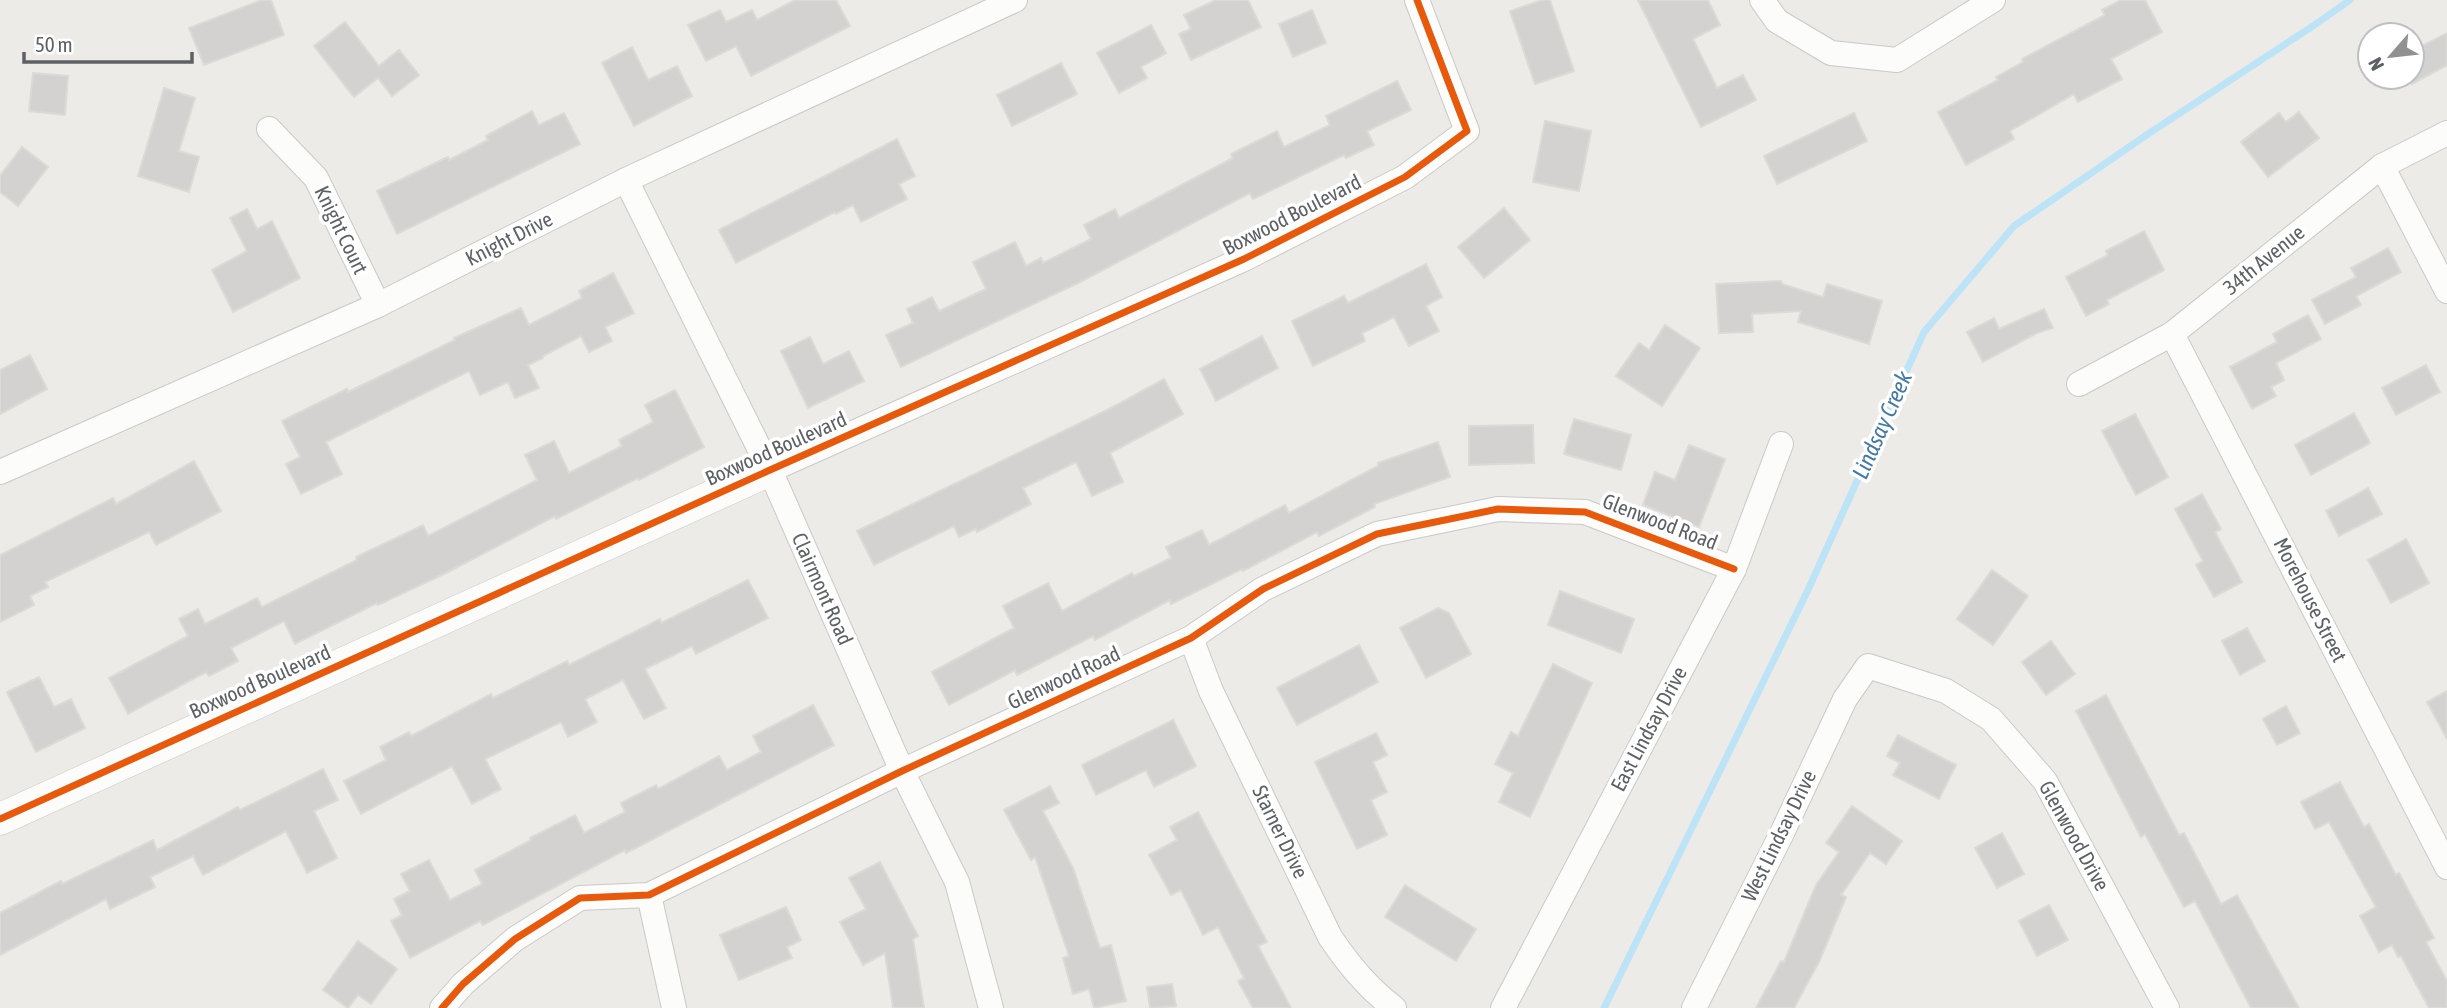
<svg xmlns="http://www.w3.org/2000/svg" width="2447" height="1008" font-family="'Asap Condensed',sans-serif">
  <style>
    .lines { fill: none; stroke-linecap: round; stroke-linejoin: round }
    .stream { stroke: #bce3f6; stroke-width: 7 }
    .building { fill: #d3d2d0; stroke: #dcdad6; stroke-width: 2 }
    .minor-casing { stroke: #c9c9c8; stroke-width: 26 }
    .tertiary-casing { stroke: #c9c9c8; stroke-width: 33 }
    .minor { stroke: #fcfcfb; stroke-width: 24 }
    .tertiary { stroke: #fcfcfb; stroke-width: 32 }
    .cycleway-casing { stroke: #fff; stroke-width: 11 }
    .cycleway { stroke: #e8590c; stroke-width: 7 }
    .labels { text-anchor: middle; stroke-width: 7; stroke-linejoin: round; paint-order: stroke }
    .street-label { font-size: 21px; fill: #5d6165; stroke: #fff }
    .water-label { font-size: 23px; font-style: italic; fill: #417aa7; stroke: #fff }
  </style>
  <rect width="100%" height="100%" fill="#edebe7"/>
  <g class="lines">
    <polyline class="stream" points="1604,1008 1808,590 1924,332 2014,226 2148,134 2313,26 2350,0"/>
  </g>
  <g class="building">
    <polygon points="262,0 271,0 284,35 204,65 189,28"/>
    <polygon points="795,0 836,0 850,26 751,76 736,46 706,61 688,25 720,10 726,22 752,10 757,20"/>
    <polygon points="1216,0 1248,0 1261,27 1191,60 1179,34 1191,29 1184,15"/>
    <polygon points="1542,0 1550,0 1574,71 1535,84 1510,11"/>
    <polygon points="1638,0 1708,0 1720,25 1693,39 1717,88 1743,75 1756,100 1701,127"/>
    <polygon points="2121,0 2145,0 2162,32 2111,59 2122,79 2078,102 2074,94 2010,131 2014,139 1966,165 1938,112 1998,80 1996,77 2023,62 2022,59 2105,15 2102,10"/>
    <polygon points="1312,10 1326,43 1293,57 1279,24"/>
    <polygon points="345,22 379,66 399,50 419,75 392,96 378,78 354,97 314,46"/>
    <polygon points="1151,25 1166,53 1141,67 1147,78 1119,93 1097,53"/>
    <polygon points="2447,33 2447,65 2412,84 2412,51"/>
    <polygon points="632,47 648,80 677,66 692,96 634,126 602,63"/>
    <polygon points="1061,63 1077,94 1012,126 997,95"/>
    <polygon points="33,73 68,76 65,115 29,111"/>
    <polygon points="1397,81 1411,110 1367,131 1374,145 1346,158 1344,155 1253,199 1250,193 1078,283 901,367 886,335 913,323 907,309 932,297 939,311 986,289 973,262 1015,242 1026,266 1041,258 1043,263 1091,239 1084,225 1115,209 1119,218 1233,158 1231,154 1277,131 1284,147 1330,125 1326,116"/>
    <polygon points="164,88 195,98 179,151 199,157 189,192 138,176"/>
    <polygon points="532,111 539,125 564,113 580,144 397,234 377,191 448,157 449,160 488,140 486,136"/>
    <polygon points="2299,112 2319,138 2268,177 2241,142 2279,113 2286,122"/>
    <polygon points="1854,113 1867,141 1777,184 1764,156"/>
    <polygon points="1545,121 1591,131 1579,191 1533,182"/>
    <polygon points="897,139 915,176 899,184 907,199 861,222 853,205 836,214 835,212 736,263 719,230"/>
    <polygon points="22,147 48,167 18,206 0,192 0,176"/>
    <polygon points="1504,208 1530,240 1484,278 1458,247"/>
    <polygon points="247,209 257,229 272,221 300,278 233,312 212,270 247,251 230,218"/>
    <polygon points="2144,231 2164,270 2107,300 2109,304 2086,316 2066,277 2108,255 2106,251"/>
    <polygon points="2388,248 2401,272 2356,296 2361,305 2325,324 2312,300 2356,277 2351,268"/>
    <polygon points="1426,264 1442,297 1426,306 1439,331 1409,346 1394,317 1362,333 1365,341 1313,366 1292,321 1344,296 1348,303"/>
    <polygon points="613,273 634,313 605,327 612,341 589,352 581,336 543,356 543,358 528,365 539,388 515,398 508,382 480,395 469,371 364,423 326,442 342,474 301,494 286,464 300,457 282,421 347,389 348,392 455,340 454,338 521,308 529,325 582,298 579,291"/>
    <polygon points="1781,281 1782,284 1823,297 1827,284 1882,301 1869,344 1798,322 1801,311 1752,314 1753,332 1719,333 1716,284"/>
    <polygon points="2044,309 2053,328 2037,333 1983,362 1967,332 1994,318 1999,329"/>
    <polygon points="2308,315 2321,339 2276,363 2284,380 2271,387 2276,396 2252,409 2230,367 2277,342 2273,334"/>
    <polygon points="1665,325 1700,348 1662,406 1616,376 1639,343 1649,350"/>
    <polygon points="1262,336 1278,368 1216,401 1200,369"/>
    <polygon points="810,337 823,364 849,351 864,381 808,408 781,351"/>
    <polygon points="30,355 47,389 0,414 0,370"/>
    <polygon points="2426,365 2440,392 2396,415 2382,388"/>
    <polygon points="1164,379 1183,414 1110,453 1123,482 1092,496 1076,462 1023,488 1031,504 977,532 976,529 959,537 954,526 874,565 857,531 1111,408"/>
    <polygon points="675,390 704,447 639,480 638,478 556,519 555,516 446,573 378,605 377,603 295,644 284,621 231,648 238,661 209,676 206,672 128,714 109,678 188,636 179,619 198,609 205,624 257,598 262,607 357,560 356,557 423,525 428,536 537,480 525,455 554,441 569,473 622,446 619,440 653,422 645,405"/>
    <polygon points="2354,413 2370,443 2311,475 2295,445"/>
    <polygon points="2135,414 2168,477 2136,495 2102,431"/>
    <polygon points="1574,419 1631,435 1621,470 1564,454"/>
    <polygon points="1533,425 1534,463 1469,465 1469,426"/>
    <polygon points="1438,442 1450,477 1374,504 1375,507 1319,536 1317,532 1243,571 1242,569 1171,604 1170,600 1095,640 1093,636 1017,675 1015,670 949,705 932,672 1014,628 1003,606 1048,583 1062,611 1132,573 1134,576 1171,558 1166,547 1202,530 1209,545 1285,505 1289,513 1378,466 1378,463"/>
    <polygon points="1689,445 1725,459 1699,527 1643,505 1655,472 1675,480"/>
    <polygon points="194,461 221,511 156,545 149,532 45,582 48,587 30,596 34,605 0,622 0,555 113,498 116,504"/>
    <polygon points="2368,488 2382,514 2339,536 2326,511"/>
    <polygon points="2202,494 2221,529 2215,532 2242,582 2214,597 2196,565 2203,561 2175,509"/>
    <polygon points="2406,539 2429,583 2391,603 2368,560"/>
    <polygon points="1992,570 2028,596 1993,645 1957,619"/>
    <polygon points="748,580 768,618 696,654 692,646 645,669 666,708 644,719 623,680 585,699 597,722 568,737 561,722 485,759 501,789 472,804 452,766 361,814 344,781 386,760 380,747 409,732 411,736 491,694 493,698 567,661 569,665 660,619 661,623"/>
    <polygon points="1560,591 1634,619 1621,653 1548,625"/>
    <polygon points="1438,608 1449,613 1471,654 1426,678 1400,628"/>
    <polygon points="2247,628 2265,661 2240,675 2222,641"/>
    <polygon points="2051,641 2075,674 2046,695 2022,662"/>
    <polygon points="1359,645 1378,682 1297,725 1277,688"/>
    <polygon points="1553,664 1592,683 1530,817 1499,802 1513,773 1495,764 1511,732 1518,736"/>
    <polygon points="39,677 54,707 71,699 85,728 36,752 7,692"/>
    <polygon points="2447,691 2447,739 2427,702"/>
    <polygon points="2106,695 2179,835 2184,833 2221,904 2237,895 2299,1008 2251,1008 2195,901 2184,907 2145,834 2141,837 2076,711"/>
    <polygon points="813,705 834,745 626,853 625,850 483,925 480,921 410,958 391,921 402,915 394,899 410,891 401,874 429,860 450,900 482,884 475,870 531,840 530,838 575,815 584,833 625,812 621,803 656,785 658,789 719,756 727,770 761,752 753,736"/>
    <polygon points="2286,706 2300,733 2277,745 2263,719"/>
    <polygon points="1173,720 1196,766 1154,787 1146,770 1096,795 1082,765"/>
    <polygon points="1376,733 1387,755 1373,762 1387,792 1371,800 1387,835 1357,849 1315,762"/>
    <polygon points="1898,735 1956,765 1939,799 1893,775 1900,763 1887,756"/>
    <polygon points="323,769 338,800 314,811 337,858 307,873 286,831 203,875 193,856 150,877 155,887 110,909 106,899 0,955 0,913 61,881 62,884 153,840 157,850 238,807 240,810"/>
    <polygon points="2340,782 2364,827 2369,824 2396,875 2399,873 2434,938 2426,942 2447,981 2447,1008 2429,1008 2401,956 2398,957 2392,945 2379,952 2360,916 2376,907 2329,822 2315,829 2301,802"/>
    <polygon points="1050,786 1059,803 1043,811 1073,868 1100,948 1111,945 1126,1001 1094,1008 1089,989 1073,994 1063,958 1069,956 1035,857 1031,860 1004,810"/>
    <polygon points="1852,806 1902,841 1886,864 1870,853 1841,895 1846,897 1820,960 1794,1008 1756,1008 1781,961 1784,962 1816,885 1839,852 1826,843"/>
    <polygon points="1198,812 1267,942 1258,946 1291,1008 1253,1008 1238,981 1244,978 1218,927 1203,935 1181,890 1171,895 1149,855 1177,840 1170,827"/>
    <polygon points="2002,833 2024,874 1997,888 1975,848"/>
    <polygon points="880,862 918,936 913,939 924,1008 893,1008 885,953 863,965 840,922 866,909 849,878"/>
    <polygon points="1405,885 1476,929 1456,961 1385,917"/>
    <polygon points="2049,905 2068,940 2037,956 2019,921"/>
    <polygon points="786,907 801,940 787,947 792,958 739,980 720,935"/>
    <polygon points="358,941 397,969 371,1004 358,995 348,1008 323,990"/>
    <polygon points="1172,984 1176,1006 1150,1008 1147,987"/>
  </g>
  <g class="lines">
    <g class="minor-casing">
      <g id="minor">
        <polyline points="1762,0 1777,21 1831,53 1897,60 1993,0"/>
        <polyline points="269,129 316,178 378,305"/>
        <polyline points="2382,166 2447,291"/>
        <polyline points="626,180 770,470 902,771 957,882 991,1008"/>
        <polyline points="2172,334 2447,867"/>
        <polyline points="2079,384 2172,334 2382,166 2447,133"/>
        <polyline points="770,470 1244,259 1405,177 1467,131 1417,0"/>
        <polyline points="0,472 378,305 626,180 1015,0"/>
        <path d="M1191,638l20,53 119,246c19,28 37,50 64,71"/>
        <polyline points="649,895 674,1008"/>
        <polyline points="442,1008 463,984 515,939 580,898 649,895 902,771 1191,638 1263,589 1377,534 1498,509 1585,512 1734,569"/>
        <polyline points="1503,1008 1734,569 1781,444"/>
        <polyline points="1694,1008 1783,831 1845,699 1868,666 1946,691 1991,719 2045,781 2167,1008"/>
      </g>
    </g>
    <g class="tertiary-casing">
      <polyline id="tertiary" points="0,819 770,470"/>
    </g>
    <use href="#minor" class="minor"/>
    <use href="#tertiary" class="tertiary"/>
    <g class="cycleway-casing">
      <g id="cycleway">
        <polyline points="0,819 770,470 1244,259 1405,177 1467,131 1417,0"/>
        <polyline points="442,1008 463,984 515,939 580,898 649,895 902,771 1191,638 1263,589 1377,534 1498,509 1585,512 1734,569"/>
      </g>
    </g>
    <use href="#cycleway" class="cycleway"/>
  </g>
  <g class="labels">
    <g class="street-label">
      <text transform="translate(1292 215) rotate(-27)" y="7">Boxwood Boulevard</text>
      <text transform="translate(341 230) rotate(64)" y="7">Knight Court</text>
      <text transform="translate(509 239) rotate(-27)" y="7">Knight Drive</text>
      <text transform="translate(2264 260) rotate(-39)" y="7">34th Avenue</text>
      <text transform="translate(776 449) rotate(-24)" y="7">Boxwood Boulevard</text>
      <text transform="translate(1660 522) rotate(21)" y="7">Glenwood Road</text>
      <text transform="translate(822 589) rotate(66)" y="7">Clairmont Road</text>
      <text transform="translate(2310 600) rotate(63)" y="7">Morehouse Street</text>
      <text transform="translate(1064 678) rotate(-25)" y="7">Glenwood Road</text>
      <text transform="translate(260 682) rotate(-24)" y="7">Boxwood Boulevard</text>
      <text transform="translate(1649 729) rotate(-62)" y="7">East Lindsay Drive</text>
      <text transform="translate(1280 832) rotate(64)" y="7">Starner Drive</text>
      <text transform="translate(1779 836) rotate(-64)" y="7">West Lindsay Drive</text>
      <text transform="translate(2074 836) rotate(61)" y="7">Glenwood Drive</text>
    </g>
    <g class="water-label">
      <text transform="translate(1882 425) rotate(-66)" y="8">Lindsay Creek</text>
    </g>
  </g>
  <g transform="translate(2391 56) rotate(242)"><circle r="33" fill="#ffffff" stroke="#bec0c1" stroke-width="2"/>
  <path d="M0-5L12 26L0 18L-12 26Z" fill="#8f9192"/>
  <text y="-10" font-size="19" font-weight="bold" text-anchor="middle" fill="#5d6165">N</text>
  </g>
  <path d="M24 52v10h168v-10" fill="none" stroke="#5d6165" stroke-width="3.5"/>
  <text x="35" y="52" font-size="21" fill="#5d6165" stroke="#ffffff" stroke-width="5" paint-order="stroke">50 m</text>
</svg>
